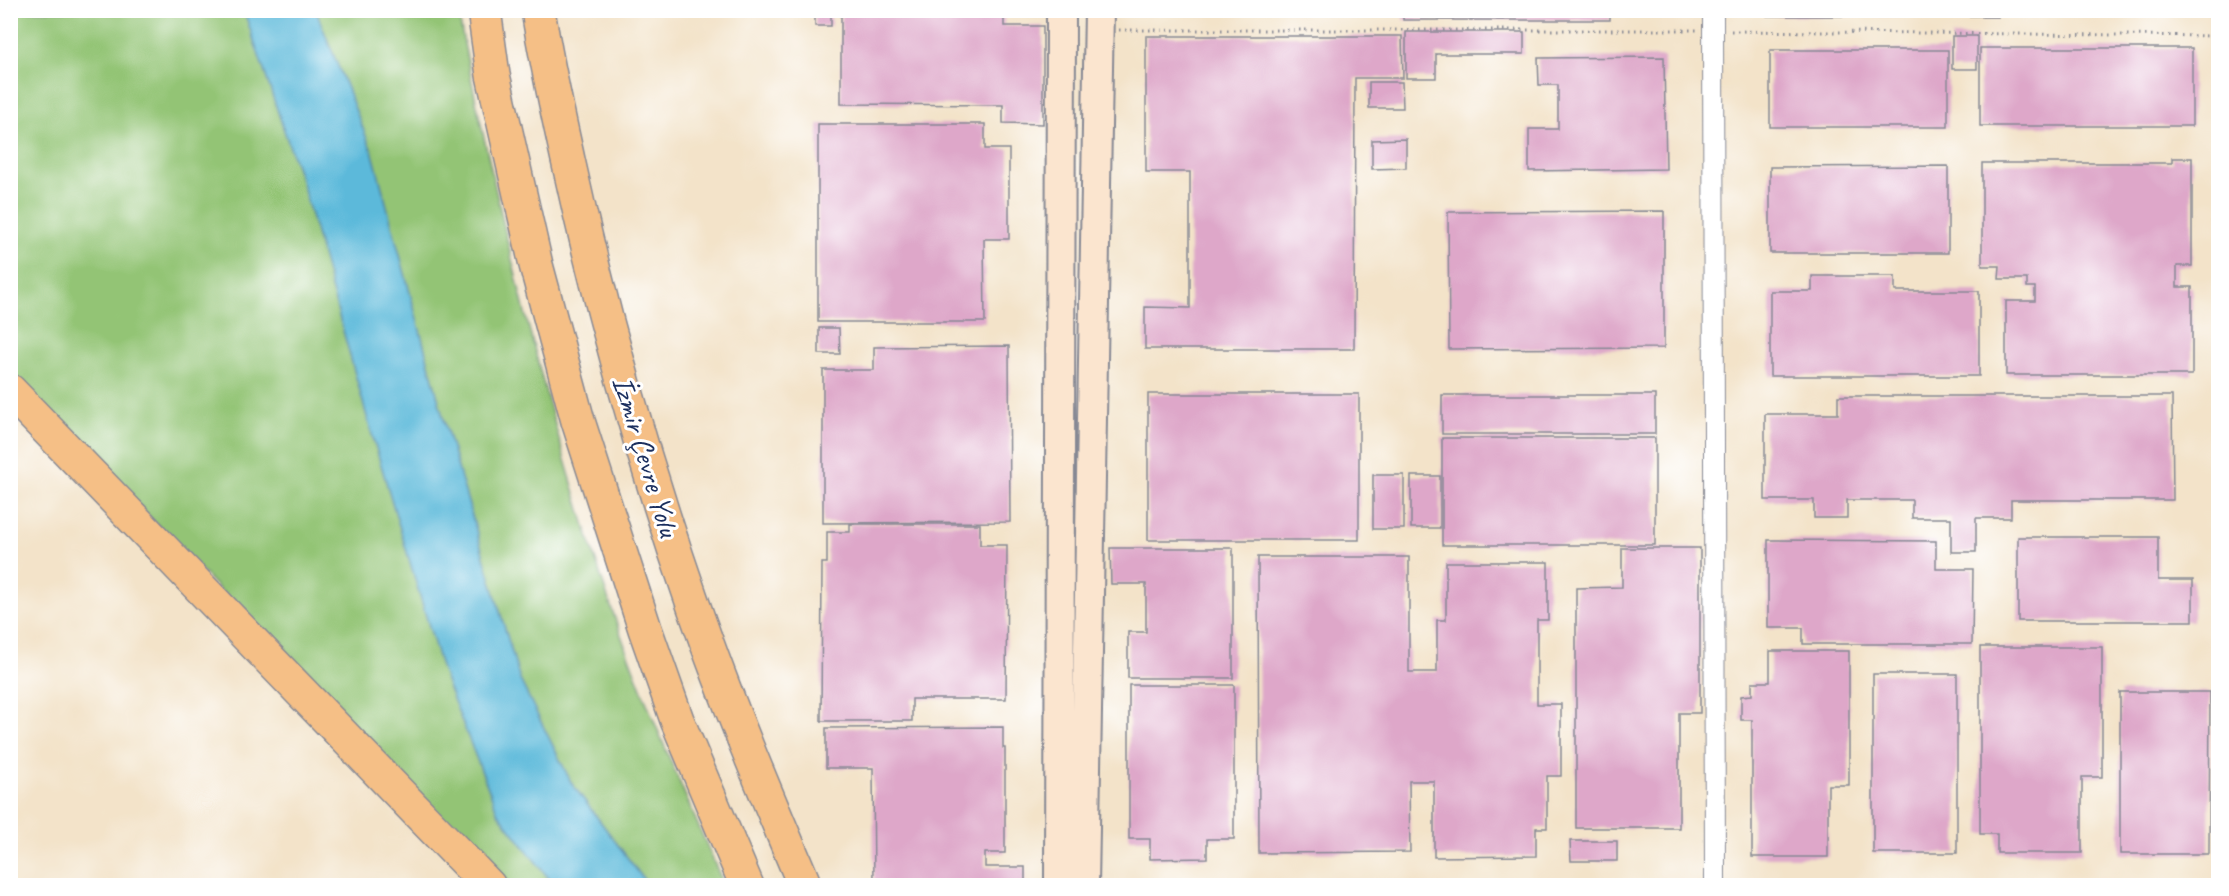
<svg xmlns="http://www.w3.org/2000/svg" width="2229" height="896" font-family="Caveat,sans-serif">
  <style>
    .green { fill: #93c474; stroke: #577a69; stroke-width: 1.5 }
    .water { fill: #5cb9da; stroke: #3c749c; stroke-width: 1.5 }
    .building { fill: #dea7c9 }
    .lines { fill: none; stroke-linecap: round; stroke-linejoin: round }
    .street-casing { stroke: #878994; stroke-width: 22 }
    .secondary-casing { stroke: #878994; stroke-width: 32 }
    .highway-casing { stroke: #878994; stroke-width: 36 }
    .path { stroke: #878994; stroke-width: 3; stroke-dasharray: 1.5 4.5; stroke-linecap: butt }
    .street { stroke: #fff; stroke-width: 20 }
    .secondary { stroke: #fbe5cf; stroke-width: 28 }
    .highway { stroke: #f5bf86; stroke-width: 33 }
    .labels { text-anchor: middle; stroke-width: 6; stroke-linejoin: round; paint-order: stroke }
    .street-label { font-size: 30px; fill: #1b2f5e; stroke: #fff }
  </style>
  <rect width="100%" height="100%" fill="#fff"/>
  <filter id="ink" filterUnits="userSpaceOnUse"><feTurbulence type="fractalNoise" baseFrequency=".0167" numOctaves="2"/><feDisplacementMap in="SourceGraphic" scale="12" xChannelSelector="R" yChannelSelector="G"/><feConvolveMatrix kernelMatrix="1 2 1 2 8 2 1 2 1" color-interpolation-filters="sRGB"/></filter>
  <filter id="wash" filterUnits="userSpaceOnUse"><feTurbulence type="fractalNoise" baseFrequency=".008" numOctaves="4" result="noise"/><feDisplacementMap in="SourceGraphic" scale="24" xChannelSelector="R" yChannelSelector="G"/><feGaussianBlur stdDeviation="1.35" result="paint"/><feColorMatrix in="noise" values="0 0 0 0 0 0 0 0 0 0 0 0 0 0 0 0 0 1.4 0 .05"/><feComposite in="paint" operator="in"/></filter>
  <g filter="url(#wash)">
    <rect width="100%" height="100%" fill="#f3e3c9"/>
    <g class="green">
      <polygon points="10,11 244,11 303,186 371,431 443,673 498,813 554,885 504,885 11,373"/>
      <path d="M316,11h142c11,63 26,126 40,189 30,133 66,265 109,395 33,99 76,195 117,290h-76l-76,-101 -52,-104 -77,-263 -70,-263z"/>
    </g>
    <polygon class="water" points="244,11 316,11 373,154 443,417 520,680 572,784 648,885 554,885 498,813 443,673 371,431 303,186"/>
    <g id="blocks">
      <g class="building">
        <rect x="815" y="10" width="16" height="16"/>
        <polygon points="841,10 1004,10 1004,26 1043,26 1043,124 1003,123 1003,105 841,104"/>
        <rect x="1403" y="10" width="207" height="10"/>
        <rect x="1767" y="10" width="213" height="6"/>
        <rect x="1982" y="10" width="16" height="7"/>
        <polygon points="1406,32 1524,32 1524,54 1436,54 1436,78 1406,78"/>
        <polygon points="1146,36 1402,36 1403,78 1355,78 1354,349 1145,349 1145,307 1190,308 1190,172 1146,172"/>
        <rect x="1952" y="36" width="25" height="33"/>
        <rect x="1980" y="48" width="212" height="78"/>
        <rect x="1770" y="50" width="178" height="77"/>
        <polygon points="1664,57 1666,169 1529,171 1529,129 1558,129 1558,85 1539,85 1538,58"/>
        <polygon points="1369,82 1402,82 1403,108 1369,108"/>
        <polygon points="818,124 985,124 985,149 1009,149 1009,239 984,239 985,322 818,322"/>
        <polygon points="1406,139 1406,168 1372,169 1372,140"/>
        <polygon points="2172,158 2192,158 2192,266 2177,266 2177,287 2192,287 2192,375 2006,375 2006,301 2035,301 2035,287 2027,287 2027,279 1999,279 2000,266 1982,266 1982,163 2172,163"/>
        <polygon points="1948,166 1948,253 1770,253 1770,167"/>
        <polygon points="1664,211 1664,348 1449,349 1448,212"/>
        <polygon points="1812,276 1895,276 1895,291 1979,291 1979,376 1770,376 1770,291 1812,291"/>
        <polygon points="819,328 839,328 840,354 819,354"/>
        <polygon points="1009,346 1010,522 823,523 823,370 874,370 874,347"/>
        <rect x="1148" y="394" width="211" height="146"/>
        <rect x="1442" y="395" width="213" height="39"/>
        <polygon points="1838,396 2172,396 2173,500 2011,500 2011,518 1976,518 1976,552 1951,552 1951,518 1912,518 1912,500 1847,500 1847,518 1814,518 1814,500 1765,500 1765,414 1838,414"/>
        <rect x="1442" y="438" width="213" height="107"/>
        <rect x="1373" y="475" width="31" height="54"/>
        <rect x="1411" y="476" width="29" height="52"/>
        <polygon points="850,524 980,524 980,545 1007,545 1006,699 912,699 912,721 821,721 822,563 827,563 827,532 850,532"/>
        <polygon points="2018,537 2158,537 2158,580 2193,580 2193,621 2018,621"/>
        <polygon points="1768,540 1936,541 1936,569 1973,569 1972,644 1803,644 1803,628 1768,628"/>
        <polygon points="1110,548 1233,548 1233,678 1128,678 1128,632 1146,632 1146,584 1111,584"/>
        <polygon points="1622,548 1700,548 1700,713 1679,713 1679,828 1576,828 1576,588 1622,587"/>
        <polygon points="1258,557 1409,557 1409,672 1437,672 1437,620 1446,620 1446,562 1548,562 1548,620 1537,620 1537,704 1561,704 1561,776 1547,776 1547,828 1536,828 1536,856 1434,857 1434,781 1409,781 1410,852 1259,853"/>
        <polygon points="1980,647 2102,647 2102,777 2082,777 2082,853 1997,853 1997,834 1980,834"/>
        <polygon points="1770,651 1849,651 1849,785 1828,785 1828,857 1752,857 1752,720 1741,720 1741,696 1752,695 1752,682 1770,682"/>
        <rect x="1873" y="674" width="84" height="179"/>
        <polygon points="1129,685 1234,685 1234,839 1207,839 1207,858 1150,859 1150,839 1129,839"/>
        <polygon points="2120,692 2210,692 2209,854 2120,854"/>
        <polygon points="1003,727 1003,748 1005,748 1005,853 985,853 985,867 1025,867 1025,886 874,886 873,768 826,768 826,728"/>
        <polygon points="1570,841 1617,841 1617,861 1571,861"/>
      </g>
    </g>
  </g>
  <g filter="url(#ink)">
    <use href="#blocks" fill-opacity="0" stroke="#878994" stroke-width="1.5"/>
    <g class="lines">
      <g class="street-casing">
        <polyline id="street" points="1713,10 1715,886"/>
      </g>
      <g class="secondary-casing">
        <g id="secondary">
          <polyline points="1059,886 1061,10"/>
          <polyline points="1084,886 1099,10"/>
        </g>
      </g>
      <g class="highway-casing">
        <g id="highway">
          <polyline points="484,10 493,75 536,265 578,421 645,629 677,720 747,886"/>
          <path d="M538,10c8,51 19,100 30,150 33,151 75,301 126,447 33,95 72,187 111,279"/>
          <polyline points="10,391 489,886"/>
        </g>
      </g>
      <g class="path">
        <polyline points="1119,30 1697,30"/>
        <polyline points="1731,31 2218,36"/>
      </g>
      <use href="#street" class="street"/>
      <use href="#secondary" class="secondary"/>
      <use href="#highway" class="highway"/>
    </g>
  </g>
  <g class="labels">
    <g class="street-label">
      <text transform="translate(646 456) rotate(73)" y="10">İzmir Çevre Yolu</text>
    </g>
  </g>
  <rect width="2229" height="896" fill="none" stroke="#fff" stroke-width="36"/>
</svg>
